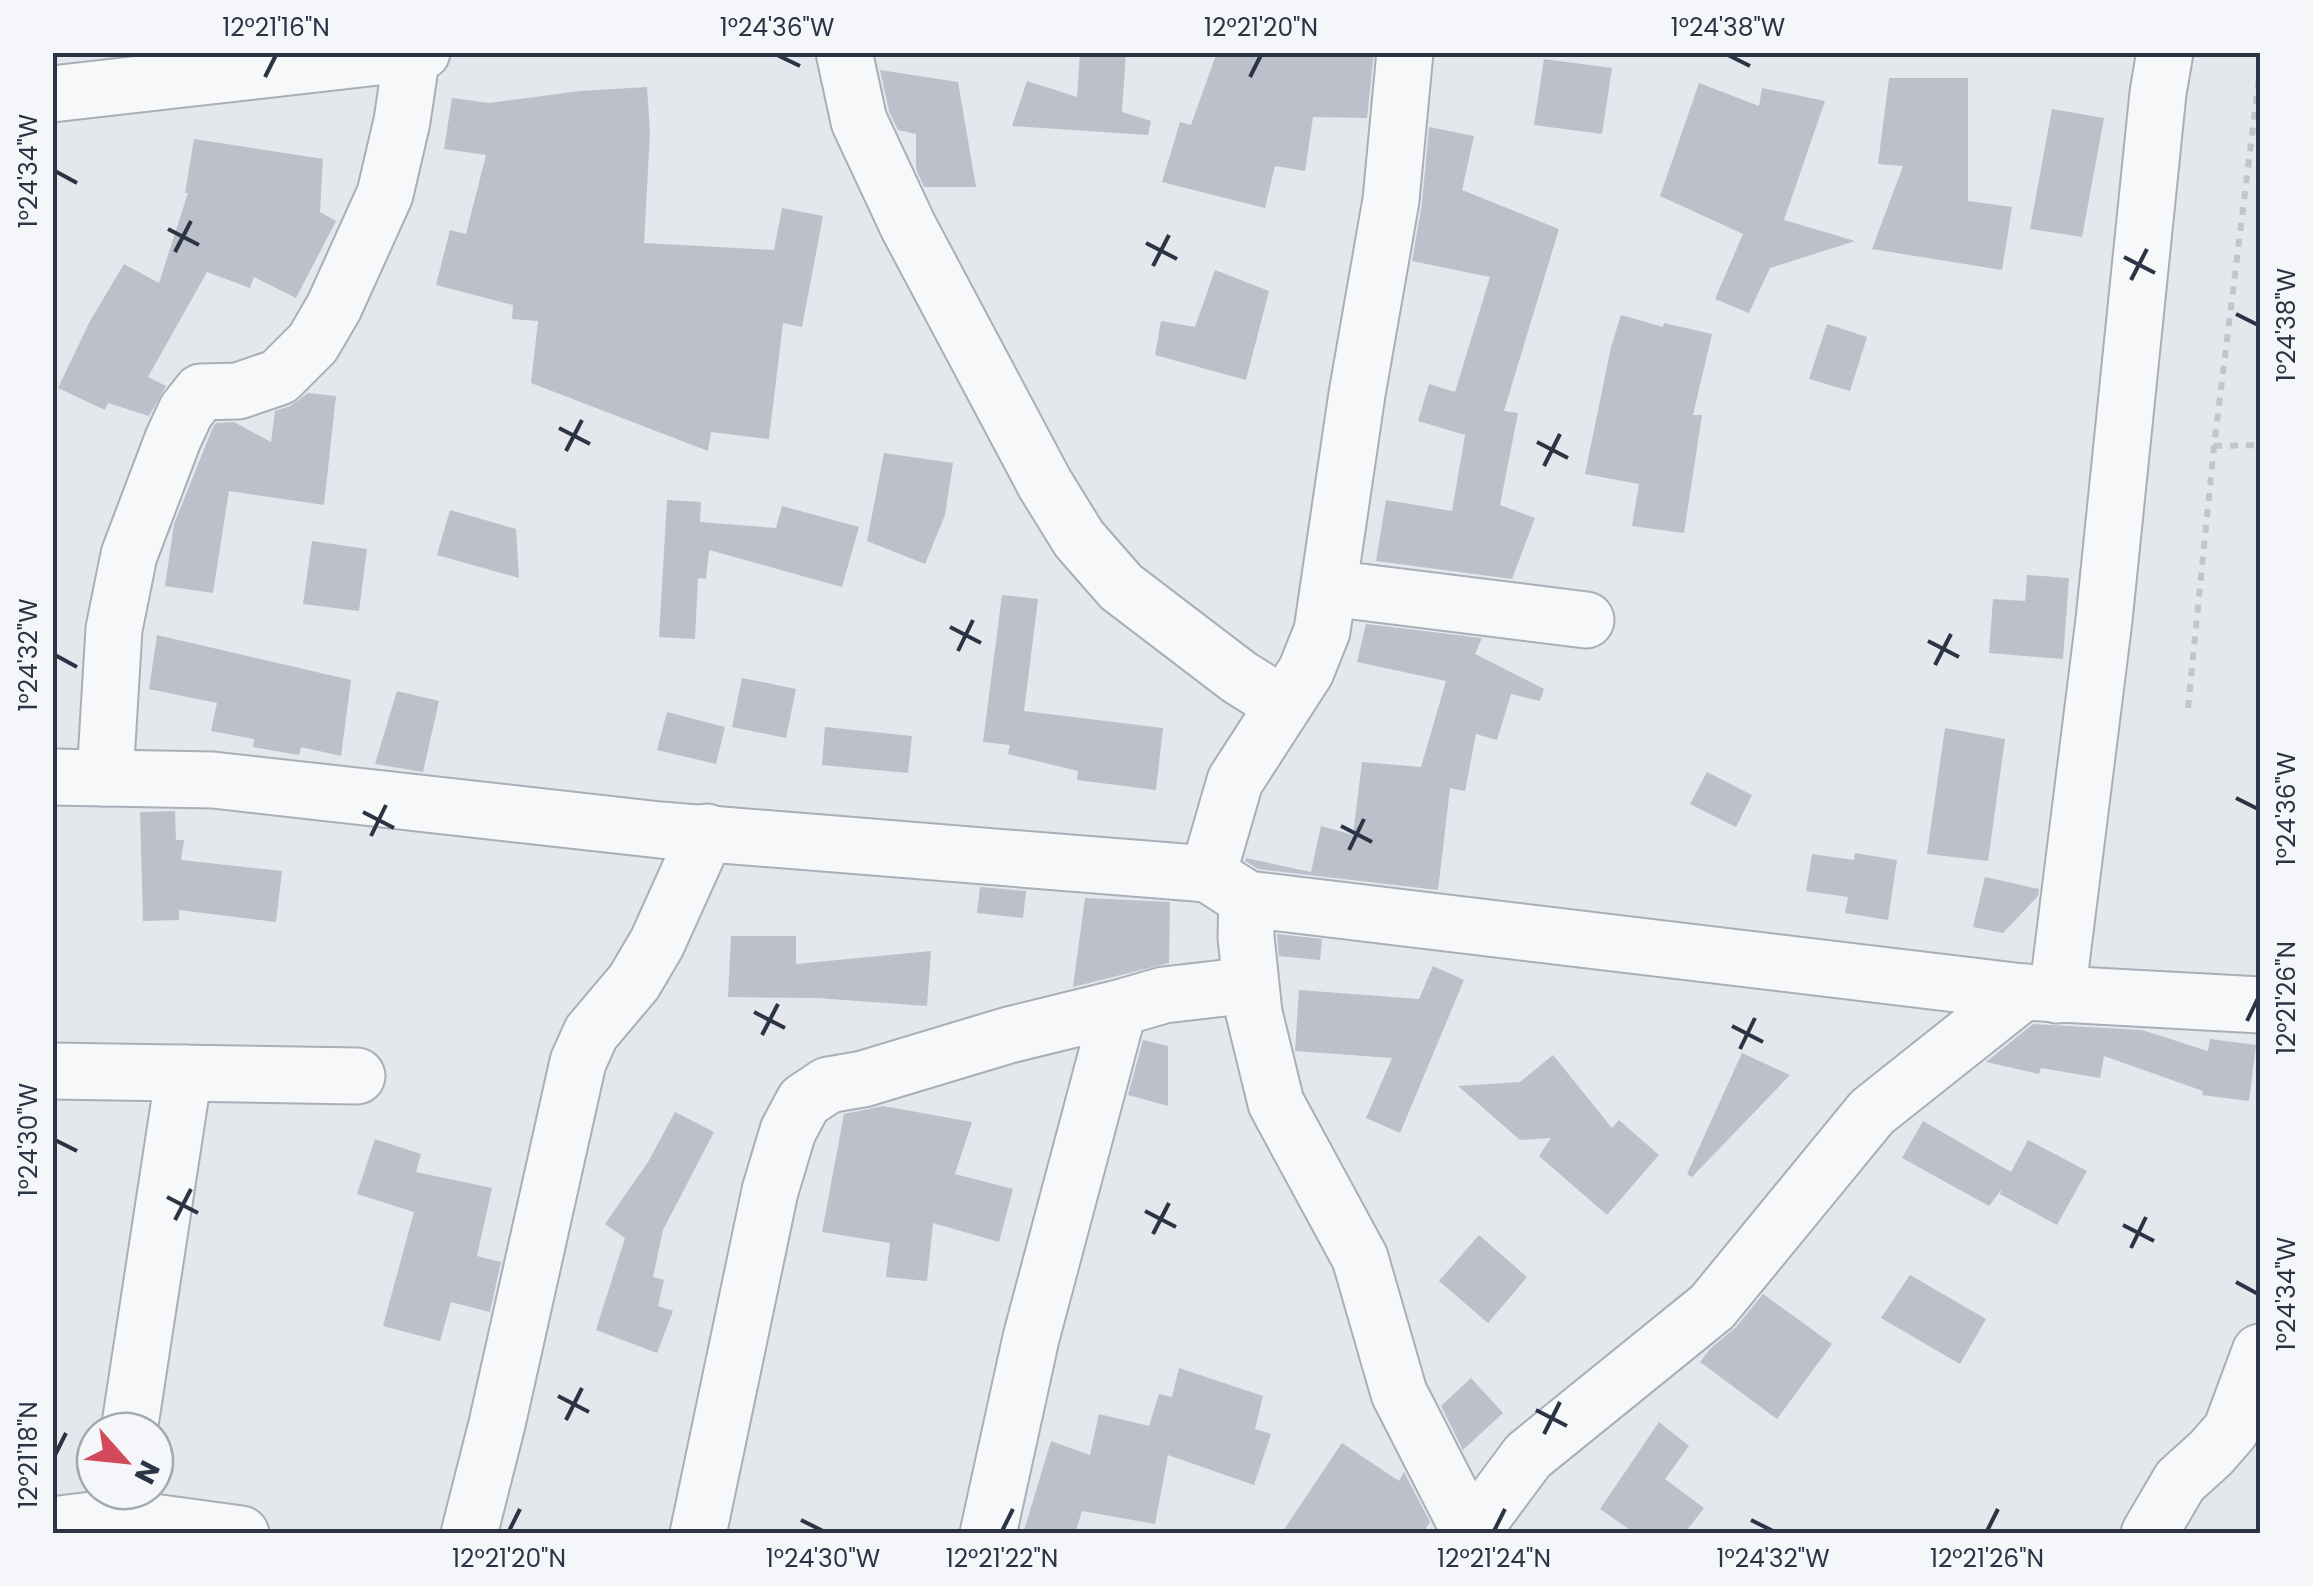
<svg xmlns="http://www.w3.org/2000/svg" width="2313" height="1586" font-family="Poppins,sans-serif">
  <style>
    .building { fill: #bbc0ca }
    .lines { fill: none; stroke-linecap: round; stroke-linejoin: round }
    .minor-casing { stroke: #a9aeb7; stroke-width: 59 }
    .path { stroke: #c2c5cb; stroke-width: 6; stroke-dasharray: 8 8; stroke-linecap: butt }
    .minor { stroke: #f7f8fa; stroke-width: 55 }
    .ticks { fill: none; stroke: #2b3445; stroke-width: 4 }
    .neatline { fill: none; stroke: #2b3445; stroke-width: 4 }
    .ticks-label { font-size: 25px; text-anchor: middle; fill: #2b3445 }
  </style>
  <rect width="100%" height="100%" fill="#e4e7ec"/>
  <g class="building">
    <polygon points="1080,52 1126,52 1122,112 1151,121 1148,135 1012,126 1027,81 1077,97"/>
    <polygon points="1217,52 1374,52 1367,118 1313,117 1305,171 1275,166 1265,208 1162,182 1180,122 1191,125"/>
    <polygon points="1544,59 1612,68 1602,134 1534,125"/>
    <polygon points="880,70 958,82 976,187 924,187 916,169 916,134 898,130 889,111"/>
    <polygon points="1889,78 1968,78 1968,201 2012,207 2002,270 1872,249 1903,166 1878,164"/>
    <polygon points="1699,83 1759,106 1762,88 1825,101 1784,220 1855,241 1770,268 1749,313 1715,299 1743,234 1660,196"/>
    <polygon points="647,87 650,133 644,243 774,250 782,208 823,216 802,327 783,323 769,439 711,432 708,451 531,383 538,321 512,319 513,305 436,285 450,230 466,234 486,155 444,149 452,98 489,103 580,91"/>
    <polygon points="2052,109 2104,118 2082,237 2030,229"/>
    <polygon points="1429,127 1474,136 1462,190 1559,229 1504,411 1518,413 1500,505 1535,518 1512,579 1376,561 1386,500 1452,511 1465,435 1418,421 1429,384 1455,392 1490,277 1412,261 1422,203"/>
    <polygon points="194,139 323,159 320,212 336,221 296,298 254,277 250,288 207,272 148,377 166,386 149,416 108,403 105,410 58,388 90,321 124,264 159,283 188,193 185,193"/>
    <polygon points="1215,270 1269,291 1246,380 1155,355 1161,321 1195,327"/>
    <polygon points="1621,315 1663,327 1664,323 1712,334 1693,415 1702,415 1684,533 1632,526 1639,484 1585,474 1611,347"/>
    <polygon points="1827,324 1867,337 1850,391 1809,379"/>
    <polygon points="308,393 336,396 324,505 229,491 213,593 165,586 174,524 213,427 216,423 234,422 271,442 275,411 290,406"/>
    <polygon points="884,453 953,463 945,515 925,564 867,541"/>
    <polygon points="667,500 701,502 700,522 776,528 782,506 859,527 842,587 709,550 706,579 698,578 695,639 659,637"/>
    <polygon points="450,510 516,529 519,578 437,555"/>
    <polygon points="312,541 367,549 359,611 303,604"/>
    <polygon points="2027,575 2069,578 2063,659 1989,653 1993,599 2025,601"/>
    <polygon points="1002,595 1038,599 1024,711 1163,728 1156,790 1077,780 1078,771 1008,754 1010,745 983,742"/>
    <polygon points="1366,624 1482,638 1475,654 1544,689 1540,701 1511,694 1497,740 1476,734 1465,791 1450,788 1438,890 1258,869 1245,861 1246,858 1311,872 1321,826 1353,835 1362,762 1421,767 1446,681 1357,662"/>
    <polygon points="157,635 351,680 341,756 301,747 299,755 253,747 254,739 211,731 217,703 149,689"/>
    <polygon points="742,678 796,689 786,738 732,727"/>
    <polygon points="397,691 439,701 423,772 375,764"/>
    <polygon points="667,712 725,727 716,764 657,750"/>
    <polygon points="825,727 912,736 908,773 822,765"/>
    <polygon points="1945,728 2005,739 1988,861 1927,854"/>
    <polygon points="1707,772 1752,795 1736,827 1690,804"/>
    <polygon points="175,811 176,840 184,840 181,860 282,871 276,922 179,910 179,920 143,921 140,812"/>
    <polygon points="1855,853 1897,860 1888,920 1845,913 1848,897 1806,891 1812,854 1854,860"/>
    <polygon points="1985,877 2039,889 2038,896 2003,933 1973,927"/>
    <polygon points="980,887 1026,891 1023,918 977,913"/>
    <polygon points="1085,898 1170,902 1169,963 1073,987"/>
    <polygon points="1277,934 1322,939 1320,960 1279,956"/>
    <polygon points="731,936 796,936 796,964 931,951 927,1006 817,998 728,997"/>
    <polygon points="1433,966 1464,980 1400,1133 1366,1118 1392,1058 1295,1051 1299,990 1419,999"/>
    <polygon points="2033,1024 2142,1030 2208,1051 2210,1039 2256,1045 2249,1101 2202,1095 2203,1091 2104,1056 2100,1078 2041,1068 2039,1074 1986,1062"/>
    <polygon points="1143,1040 1168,1046 1168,1106 1128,1095"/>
    <polygon points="1742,1053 1790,1075 1692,1177 1687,1174"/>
    <polygon points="1553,1055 1612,1128 1619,1120 1659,1155 1607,1215 1539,1156 1551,1138 1520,1140 1458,1086 1520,1082"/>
    <polygon points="883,1106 972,1122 955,1174 1013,1189 999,1242 933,1223 927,1281 886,1277 890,1243 822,1232 844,1114"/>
    <polygon points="675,1112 714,1132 663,1230 653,1277 664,1280 658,1306 673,1311 657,1353 596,1330 625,1238 605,1224 648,1162"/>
    <polygon points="1923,1121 2011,1172 2028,1140 2087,1171 2057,1225 2000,1194 2002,1189 1989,1206 1902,1158"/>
    <polygon points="375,1139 421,1154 416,1172 492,1188 477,1256 501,1262 490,1312 451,1302 440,1341 383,1326 414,1212 357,1194"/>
    <polygon points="1479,1235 1527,1277 1488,1323 1439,1281"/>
    <polygon points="1910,1275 1986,1319 1960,1364 1881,1318"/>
    <polygon points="1763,1294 1832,1344 1777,1419 1700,1362 1710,1349 1736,1327"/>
    <polygon points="1179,1368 1263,1396 1255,1429 1271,1434 1254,1485 1168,1455 1155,1524 1082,1511 1075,1534 1023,1534 1051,1441 1090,1455 1099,1414 1149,1426 1159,1394 1172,1397"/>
    <polygon points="1471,1378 1503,1413 1463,1450 1441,1406"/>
    <polygon points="1659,1422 1689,1446 1665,1479 1704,1508 1684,1534 1636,1534 1600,1509"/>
    <polygon points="1342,1443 1399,1481 1404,1472 1430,1522 1422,1534 1281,1534"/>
  </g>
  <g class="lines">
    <g class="minor-casing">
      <g id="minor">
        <polyline points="844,52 859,121 908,226 1045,484 1079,539 1121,587 1239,677 1282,704"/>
        <polyline points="52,94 422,52"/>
        <polyline points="1329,588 1586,620"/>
        <polyline points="52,777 213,780 660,830 1208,874 1247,899 2023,992 2260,1005"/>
        <polyline points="105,778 114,629 129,555 173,439 186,411 201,392 238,391 279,377 313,343 334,307 385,194 402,121 412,54"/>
        <polyline points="1208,874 1235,781 1306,671 1322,631 1357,394 1391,200 1405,52"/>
        <polyline points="1247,899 1246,937 1254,1013 1276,1103 1360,1258 1399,1393 1471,1534"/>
        <polyline points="2057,995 2104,620 2158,93 2165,52"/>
        <polyline points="52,1071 357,1076"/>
        <polyline points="129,1431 184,1073"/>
        <polyline points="52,1525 116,1517 241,1534"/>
        <polyline points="469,1534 497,1424 578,1062 591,1033 634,982 657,943 707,832"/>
        <polyline points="698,1534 770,1191 788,1131 804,1101 828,1085 863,1079 1009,1035 1119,1008"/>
        <polyline points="988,1534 1031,1338 1119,1008 1164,995 1250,985"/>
        <polyline points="1470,1534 1528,1456 1712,1307 1872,1112 2023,992"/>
        <polyline points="2149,1534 2180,1481 2211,1453 2231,1430 2260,1352"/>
      </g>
    </g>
    <g class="path">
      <polyline points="2214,446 2260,445"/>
      <polyline points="2188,708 2214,446 2260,70"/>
    </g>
    <use href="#minor" class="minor"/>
  </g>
  <path class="ticks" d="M777,55l23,11M1728,55l22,11M265,77l11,-22M1250,77l11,-22M55,171l22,12M168,229l31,16M1146,243l31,16M175,252l16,-31M2124,257l31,16M1153,266l16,-31M2131,280l16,-31M2236,314l22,11M559,428l31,16M1537,442l31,16M566,451l16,-31M1544,466l16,-32M950,627l31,16M1928,641l31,16M958,651l15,-31M55,655l22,12M1935,665l16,-31M2236,798l22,11M363,812l31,16M1341,826l31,16M371,836l15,-31M1349,850l15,-31M754,1012l31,16M2247,1021l11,-23M1732,1026l31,16M762,1035l16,-31M1740,1049l15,-31M55,1140l22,11M167,1197l31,16M1145,1211l31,16M175,1220l16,-31M2123,1225l31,16M1153,1234l16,-31M2131,1248l15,-31M2236,1282l22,12M558,1396l31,16M1536,1410l31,16M566,1420l16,-32M1544,1434l16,-32M55,1455l11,-22M801,1520l22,11M1751,1520l22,11M509,1531l11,-22M1002,1531l11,-22M1494,1531l11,-22M1987,1531l11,-22"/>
  <rect width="2313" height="1586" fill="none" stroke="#f4f6f9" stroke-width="110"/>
  <g transform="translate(125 1461) rotate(117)"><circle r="48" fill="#f4f6f9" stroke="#a4a8b1" stroke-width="2.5"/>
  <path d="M0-8L18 38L0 25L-18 38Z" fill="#d1495b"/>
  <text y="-15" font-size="28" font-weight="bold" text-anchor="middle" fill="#2b3445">N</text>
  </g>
  <rect x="55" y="55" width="2203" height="1476" class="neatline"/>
  <g class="ticks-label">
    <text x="276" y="36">12°21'16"N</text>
    <text x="777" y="36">1°24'36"W</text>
    <text x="1261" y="36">12°21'20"N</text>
    <text x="1728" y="36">1°24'38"W</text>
    <text transform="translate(28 171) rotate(-90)" y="9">1°24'34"W</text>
    <text transform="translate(2286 325) rotate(-90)" y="9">1°24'38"W</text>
    <text transform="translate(28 655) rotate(-90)" y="9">1°24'32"W</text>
    <text transform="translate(2286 809) rotate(-90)" y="9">1°24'36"W</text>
    <text transform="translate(2286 998) rotate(-90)" y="9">12°21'26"N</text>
    <text transform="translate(28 1140) rotate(-90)" y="9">1°24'30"W</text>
    <text transform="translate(2286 1294) rotate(-90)" y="9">1°24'34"W</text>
    <text transform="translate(28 1455) rotate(-90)" y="9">12°21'18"N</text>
    <text x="509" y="1567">12°21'20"N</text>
    <text x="823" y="1567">1°24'30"W</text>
    <text x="1002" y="1567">12°21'22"N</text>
    <text x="1494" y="1567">12°21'24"N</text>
    <text x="1773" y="1567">1°24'32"W</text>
    <text x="1987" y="1567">12°21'26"N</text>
  </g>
</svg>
